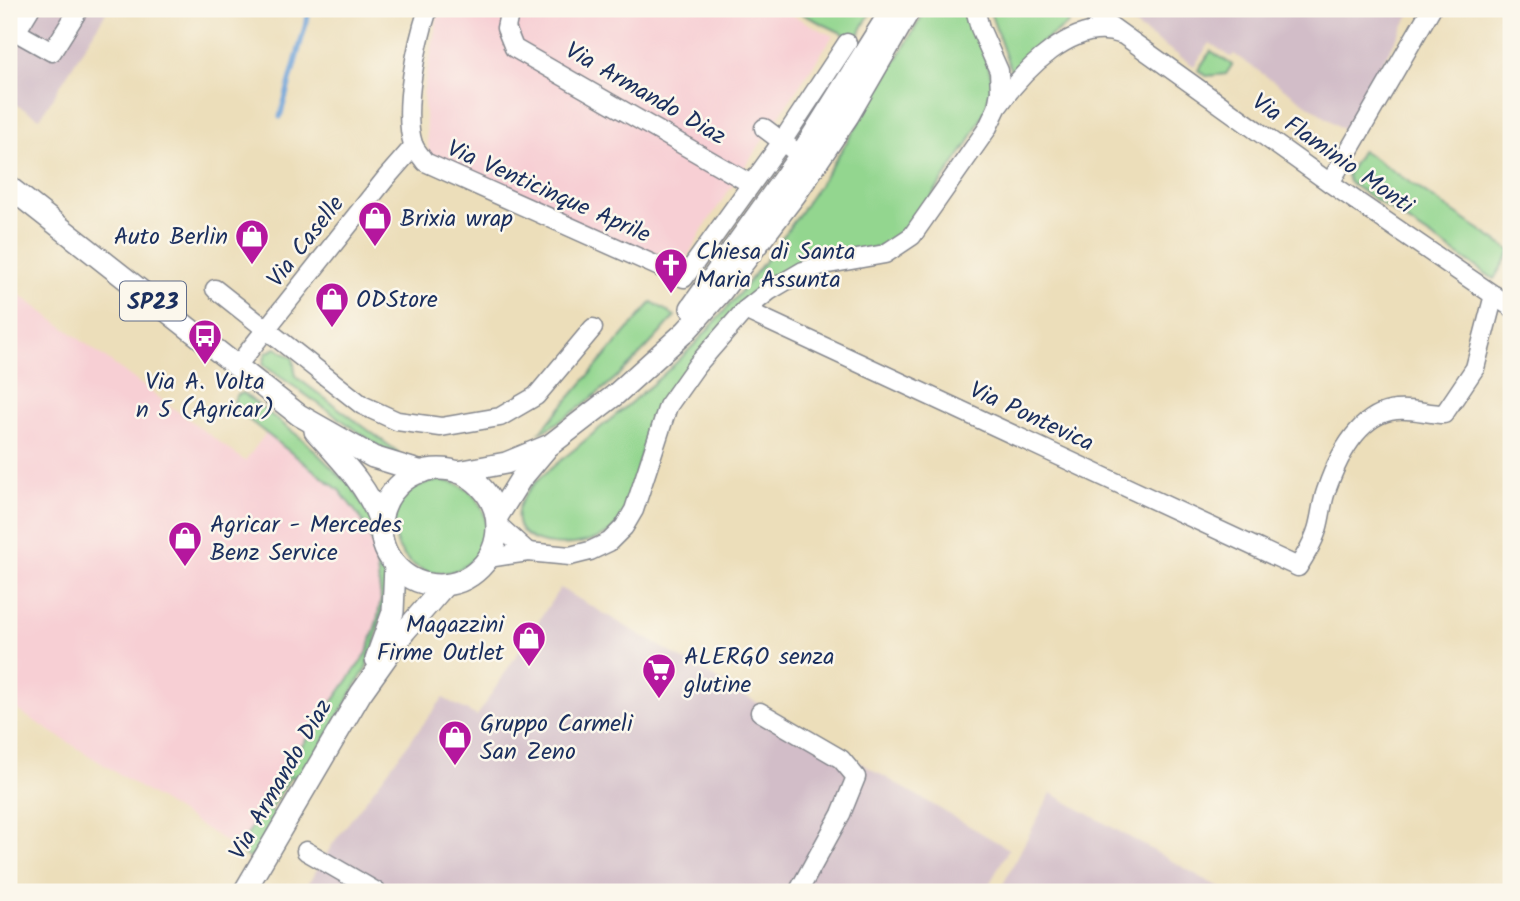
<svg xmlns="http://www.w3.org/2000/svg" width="1520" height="901" font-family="Kalam,sans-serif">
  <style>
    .built { fill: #f7cfd4 }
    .industrial { fill: #d2bdc8 }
    .green { fill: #93d68f; stroke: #578276; stroke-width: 2 }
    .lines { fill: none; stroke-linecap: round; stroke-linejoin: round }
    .stream { stroke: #6ba1d8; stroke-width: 5 }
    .minor-casing { stroke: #84868c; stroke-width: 21 }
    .major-casing { stroke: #84868c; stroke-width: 24 }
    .minor { stroke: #fff; stroke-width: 18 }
    .major { stroke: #fff; stroke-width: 21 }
    .labels { text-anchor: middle; stroke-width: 5; stroke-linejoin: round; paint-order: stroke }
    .shield { fill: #fbf7ec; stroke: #5e6b89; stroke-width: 2 }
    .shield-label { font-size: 23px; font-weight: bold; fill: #1b2f5e }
    .street-label { font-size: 24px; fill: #1b2f5e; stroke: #fbf7ec }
    .poi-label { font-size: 24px; fill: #1b2f5e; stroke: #fbf7ec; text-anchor: start }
  </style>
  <rect width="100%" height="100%" fill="#fbf7ec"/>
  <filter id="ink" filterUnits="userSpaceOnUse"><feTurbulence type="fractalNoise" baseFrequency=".0143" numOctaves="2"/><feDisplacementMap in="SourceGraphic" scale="14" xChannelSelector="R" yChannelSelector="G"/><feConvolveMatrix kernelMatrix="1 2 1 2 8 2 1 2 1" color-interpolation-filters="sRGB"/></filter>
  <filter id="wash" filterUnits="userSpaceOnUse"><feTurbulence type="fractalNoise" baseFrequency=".00686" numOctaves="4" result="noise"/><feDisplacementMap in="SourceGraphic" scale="28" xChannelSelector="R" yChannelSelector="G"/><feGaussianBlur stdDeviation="1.57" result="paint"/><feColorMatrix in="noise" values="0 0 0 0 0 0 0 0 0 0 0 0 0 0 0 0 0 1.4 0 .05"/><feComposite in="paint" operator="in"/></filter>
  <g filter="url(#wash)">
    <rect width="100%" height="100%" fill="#ecdeba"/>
    <g class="built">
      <polygon points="439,9 780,9 833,36 701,232 678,274 429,156 423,94"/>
      <polygon points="9,287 245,461 266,433 339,490 362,520 374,546 381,599 377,621 368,652 275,784 239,850 9,705 9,639 11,634 9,632"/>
    </g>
    <g class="industrial">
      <polygon points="9,9 108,9 40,118 9,101"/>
      <polygon points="1111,9 1413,9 1344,130 1234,54 1231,57 1210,43 1194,66"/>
      <polygon points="560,588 1009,849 985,892 303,892 334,842 443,698 477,716"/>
      <polygon points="1051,793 1227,892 999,892"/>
    </g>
    <g class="green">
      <polygon points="792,9 872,9 856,40"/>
      <path d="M926,9h42l25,72 -8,30 -18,34 -56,81 -20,15 -14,7 -48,6 -31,10 -131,130c-11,19 -19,38 -26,60 -7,24 -9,56 -28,75 -21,21 -103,26 -95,-18 1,-9 8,-17 13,-24 13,-14 29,-26 44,-38 37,-32 78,-62 112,-97 97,-100 170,-223 239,-343z"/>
      <polygon points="989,9 1069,9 1072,15 1068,24 1039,44 1012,74"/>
      <polygon points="1211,51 1232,65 1226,74 1206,76 1198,70"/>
      <polygon points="1362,150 1511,251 1494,279 1349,182 1347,175"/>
      <path d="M652,302l23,14c-33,39 -69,75 -112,103 -7,4 -15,11 -23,13z"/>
      <polygon points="276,348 293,358 296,377 398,452 397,454 385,450 363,435 266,367 263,365 266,353"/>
      <polygon points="243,393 306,442 344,480 346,478 372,519 376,547 389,583 373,651 365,670 300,782 291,776 270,811 275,814 277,820 256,856 248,858 239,850 275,784 367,653 377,621 381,599 374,546 362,520 339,490 235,409 233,405 236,396"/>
      <circle cx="440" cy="527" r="46"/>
    </g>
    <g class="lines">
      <polyline class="stream" points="280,117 310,9"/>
    </g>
  </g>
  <g filter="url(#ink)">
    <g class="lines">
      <g class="minor-casing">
        <g id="minor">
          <path d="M428,9c-11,34 -26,100 -15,135 2,6 8,12 12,18l259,116 97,-135 66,-100"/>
          <polyline points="510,9 506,28 514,48 751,184"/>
          <polyline points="1087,9 1330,183 1511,307"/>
          <polyline points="9,28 52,52 79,9"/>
          <polyline points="16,32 30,9"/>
          <path d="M999,105c24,-34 75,-88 121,-71"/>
          <polyline points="764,128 792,149"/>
          <polyline points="1330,183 1431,9"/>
          <polyline points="215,289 362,405 397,421 441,427 500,417 536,396 593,328"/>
          <path d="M745,310l553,257c7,-11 14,-22 18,-34 5,-13 5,-28 10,-42 11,-32 32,-77 70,-81 16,-2 32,4 48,4l31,-46 19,-73"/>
          <polyline points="236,367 386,178 414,146"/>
          <polyline points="498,525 528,552"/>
          <polyline points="488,558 528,552 570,556 590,551 609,542 624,527 634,510 668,406 697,365 745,310 769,291 803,271 823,265 885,254 912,236 987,129 997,108 1000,91 999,71 980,28 975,9"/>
          <polyline points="760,712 841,759 856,777 841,814 798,892"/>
          <polyline points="306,851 377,892"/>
        </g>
      </g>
      <g class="major-casing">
        <g id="major">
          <polyline points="9,187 299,415 373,457 422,472"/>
          <polyline points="691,308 801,154 892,9"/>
          <path d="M315,431c26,29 53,55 66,93"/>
          <circle cx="439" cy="527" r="58"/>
          <polyline points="458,472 506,463 550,445 615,395 686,331 721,292 795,195 848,116 910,9"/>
          <polyline points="497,517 520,480 546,449"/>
          <polyline points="376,659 393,612 395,565"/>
          <polyline points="244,892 361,693 405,631 445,585"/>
        </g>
      </g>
      <use href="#minor" class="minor"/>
      <use href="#major" class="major"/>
    </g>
  </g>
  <defs>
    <g id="shop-pin" transform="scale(1.75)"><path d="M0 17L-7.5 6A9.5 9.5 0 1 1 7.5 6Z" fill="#b5179e" stroke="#fbf7ec"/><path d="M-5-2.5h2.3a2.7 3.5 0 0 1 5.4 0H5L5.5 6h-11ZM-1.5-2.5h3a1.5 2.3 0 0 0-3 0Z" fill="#fff"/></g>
    <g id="church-pin" transform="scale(1.75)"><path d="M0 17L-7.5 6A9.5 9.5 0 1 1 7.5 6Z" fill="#b5179e" stroke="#fbf7ec"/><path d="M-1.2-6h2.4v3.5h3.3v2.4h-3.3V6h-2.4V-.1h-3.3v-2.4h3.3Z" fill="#fff"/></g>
    <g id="bus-pin" transform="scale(1.75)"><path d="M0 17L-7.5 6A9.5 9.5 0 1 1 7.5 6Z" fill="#b5179e" stroke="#fbf7ec"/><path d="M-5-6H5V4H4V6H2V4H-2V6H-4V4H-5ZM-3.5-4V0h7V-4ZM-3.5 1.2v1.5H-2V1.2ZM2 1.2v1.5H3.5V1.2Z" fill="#fff"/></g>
    <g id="supermarket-pin" transform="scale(1.75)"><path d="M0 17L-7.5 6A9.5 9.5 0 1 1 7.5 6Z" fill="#b5179e" stroke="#fbf7ec"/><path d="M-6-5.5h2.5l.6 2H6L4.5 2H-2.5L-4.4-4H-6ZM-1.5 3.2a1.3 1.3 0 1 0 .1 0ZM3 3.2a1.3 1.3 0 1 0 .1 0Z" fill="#fff"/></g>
  </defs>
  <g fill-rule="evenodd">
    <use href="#shop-pin" x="375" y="218"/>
    <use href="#shop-pin" x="252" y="236"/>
    <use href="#church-pin" x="671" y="265"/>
    <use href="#shop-pin" x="332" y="299"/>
    <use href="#bus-pin" x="205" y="336"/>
    <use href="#shop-pin" x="185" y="538"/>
    <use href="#shop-pin" x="529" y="638"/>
    <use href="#supermarket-pin" x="659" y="670"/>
    <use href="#shop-pin" x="455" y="737"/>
  </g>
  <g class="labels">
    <rect class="shield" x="120" y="281.5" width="66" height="39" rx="5"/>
    <g class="shield-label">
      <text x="153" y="309">SP23</text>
    </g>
    <g class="street-label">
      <text transform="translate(646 93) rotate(30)" y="8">Via Armando Diaz</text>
      <text transform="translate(1333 153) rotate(35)" y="8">Via Flaminio Monti</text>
      <text transform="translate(549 191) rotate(24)" y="8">Via Venticinque Aprile</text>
      <text transform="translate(305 241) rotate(-52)" y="8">Via Caselle</text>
      <text transform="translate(1032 416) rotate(25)" y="8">Via Pontevica</text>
      <text transform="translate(280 779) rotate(-60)" y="8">Via Armando Diaz</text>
    </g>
    <g class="poi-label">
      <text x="400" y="226">Brixia wrap</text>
      <text x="228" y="244" text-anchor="end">Auto Berlin</text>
      <text x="696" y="259">Chiesa di Santa<tspan x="696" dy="28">Maria Assunta</tspan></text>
      <text x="356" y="307">ODStore</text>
      <text x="205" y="389" text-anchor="middle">Via A. Volta<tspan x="205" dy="28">n 5 (Agricar)</tspan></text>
      <text x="210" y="532">Agricar - Mercedes<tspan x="210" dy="28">Benz Service</tspan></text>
      <text x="504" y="632" text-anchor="end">Magazzini<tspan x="504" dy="28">Firme Outlet</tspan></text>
      <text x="684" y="664">ALERGO senza<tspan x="684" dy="28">glutine</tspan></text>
      <text x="480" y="731">Gruppo Carmeli<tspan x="480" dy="28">San Zeno</tspan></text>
    </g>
  </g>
  <rect width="1520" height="901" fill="none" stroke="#fbf7ec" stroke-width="35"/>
</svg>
